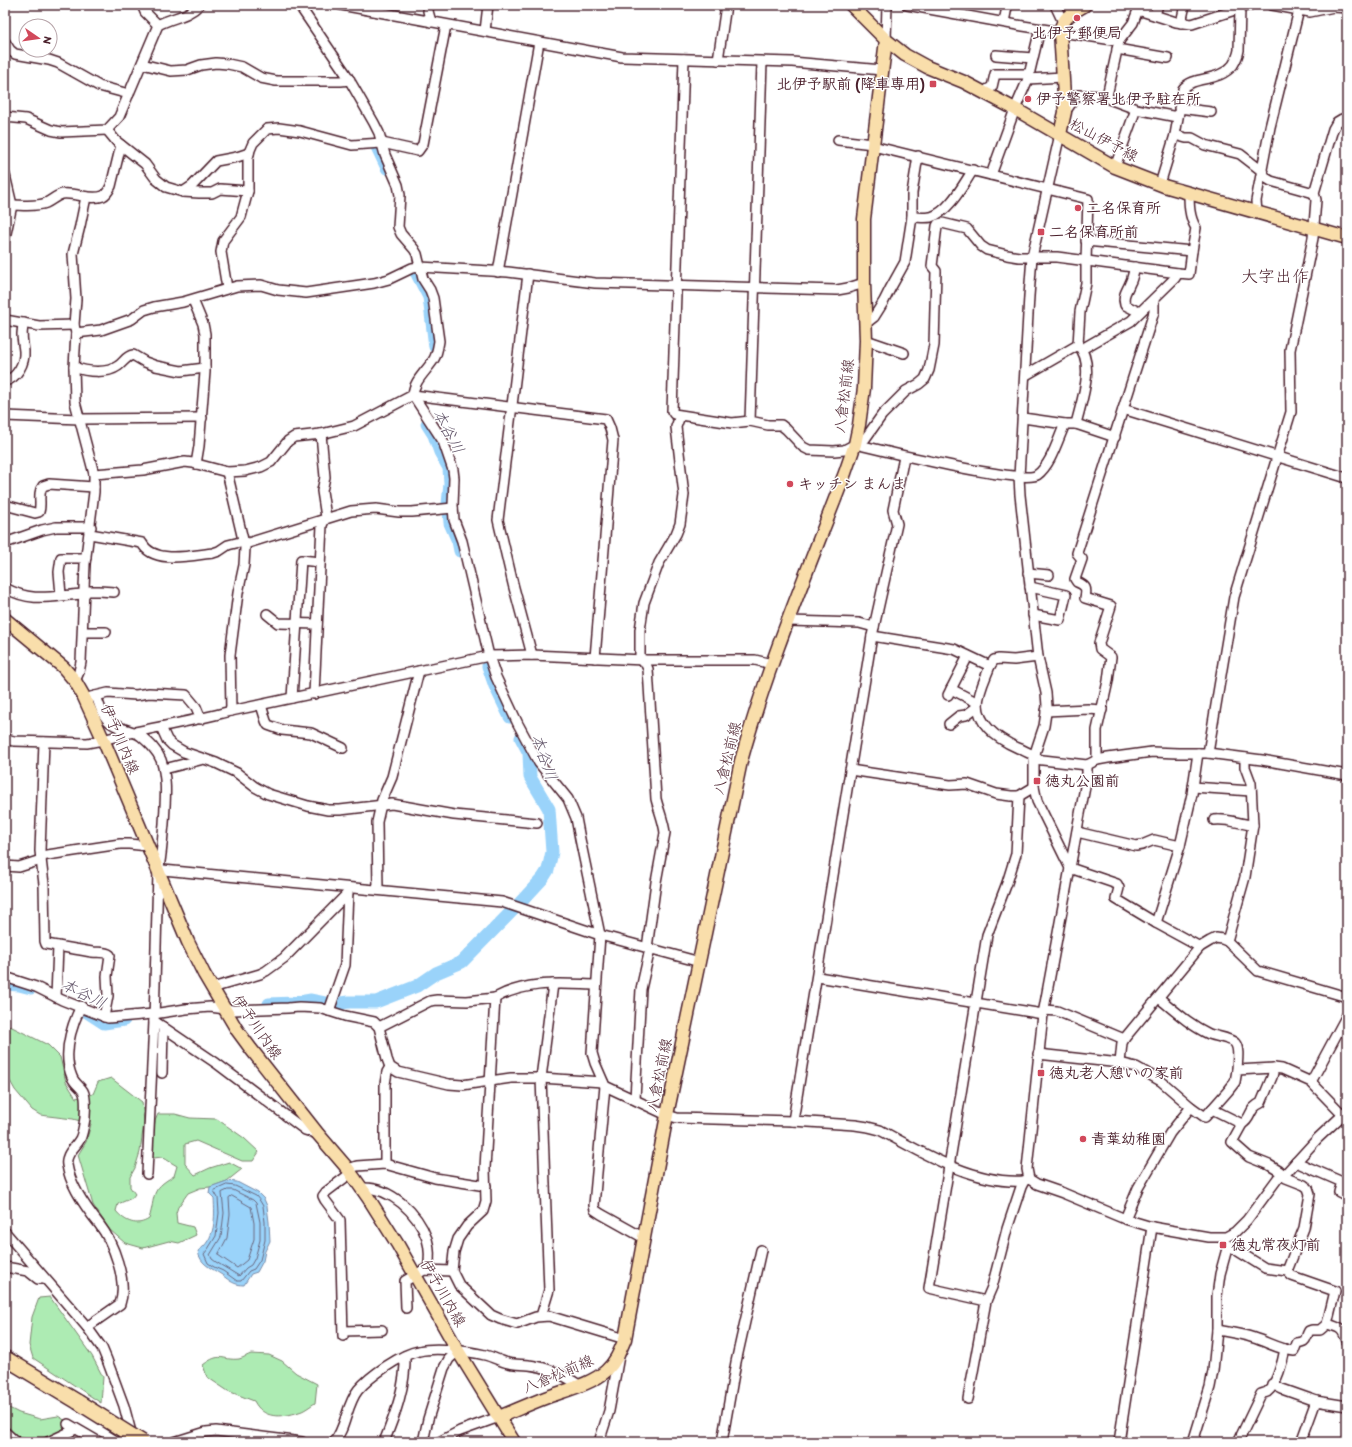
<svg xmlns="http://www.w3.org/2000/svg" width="1352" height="1447" font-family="Itim,'Klee One',sans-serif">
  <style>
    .green { fill: #adebb3; stroke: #7c856f }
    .water { fill: #9ad3fa; stroke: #7a8ba7 }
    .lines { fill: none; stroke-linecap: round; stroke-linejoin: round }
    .shore { stroke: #6a677e; stroke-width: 1 }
    .river { stroke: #9ad3fa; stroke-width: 13 }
    .minor-casing { stroke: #4a1f2b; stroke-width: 12 }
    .major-casing { stroke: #4a1f2b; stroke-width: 15 }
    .highway-casing { stroke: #4a1f2b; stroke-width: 17 }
    .minor { stroke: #fff; stroke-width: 9 }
    .major { stroke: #f9deab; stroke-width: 12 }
    .highway { stroke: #f9deab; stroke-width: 14 }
    .highway-bridge-casing { stroke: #4a1f2b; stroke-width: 17; stroke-linecap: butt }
    .highway-bridge { stroke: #f9deab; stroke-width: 14 }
    .poi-dot { fill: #d1495b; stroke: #fff; stroke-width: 1.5 }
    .labels { text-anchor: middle; stroke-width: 3; stroke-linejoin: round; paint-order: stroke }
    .poi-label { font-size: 15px; font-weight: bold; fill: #4a1f2b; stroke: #fff; text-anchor: start }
    .street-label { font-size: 15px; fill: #4a1f2b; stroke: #fff }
    .water-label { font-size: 16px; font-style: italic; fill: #625569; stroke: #fff }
    .quarter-label { font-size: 17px; fill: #4a1f2b; stroke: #fff }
  </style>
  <rect width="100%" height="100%" fill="#fff"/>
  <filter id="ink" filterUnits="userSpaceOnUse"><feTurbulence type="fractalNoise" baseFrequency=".025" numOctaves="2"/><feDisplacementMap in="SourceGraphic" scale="8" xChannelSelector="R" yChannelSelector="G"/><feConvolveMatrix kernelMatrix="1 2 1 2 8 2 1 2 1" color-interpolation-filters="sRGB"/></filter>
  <g filter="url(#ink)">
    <g class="green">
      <path d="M5,1026l7,1 36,18 12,12 6,25 10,16 17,-4 5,-12 13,-4 31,24 2,20 -4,30 -5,16 -5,9v10l5,7 -3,4 -14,6 -2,7c9,11 21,16 33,8 7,-23 0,-29 25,-43l3,-10 -15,-9 -8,1 -4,-4 5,-33 3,-7h17l15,4 27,1 27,19 15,14 -6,9h-11l-46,-20 -11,3v20l10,11 15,-7 19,-6 13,7 -15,12 -17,6 -10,1 -12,5 -10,14 -2,6 1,10 16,4 3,8 -17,8 -10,-2 -26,7 -18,-5 -15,-13 -17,-25 -15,-50 8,-13 5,-18 -18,-5 -33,-4 -8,-5 -17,-20 -10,-18z"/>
      <polygon points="50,1297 92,1356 103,1377 101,1403 33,1358 29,1345 32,1317 39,1298"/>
      <path d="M251,1354l18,1 13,6 14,12 21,11 -2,19c-5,3 -11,8 -16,9 -18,6 -36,7 -45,-11l-26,-10 -21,-14 -4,-12c18,-14 19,-4 36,-6 4,-1 9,-4 12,-5z"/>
      <path d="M5,1406l14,7 21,6 18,-3 13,8c-25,16 -40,23 -66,5z"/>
    </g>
    <path class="water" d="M227,1181l10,1 21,11 6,6 3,7 2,16 1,19 -5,10 -2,10 -6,11 -6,2 -7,11c-10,0 -14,-4 -22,-10 -10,-7 -22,-10 -24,-24 18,-12 17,-33 16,-53l-5,-5 1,-6z"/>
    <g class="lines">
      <g class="shore">
        <polygon points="227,1185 235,1186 256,1196 260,1201 263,1206 265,1222 265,1240 260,1260 254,1269 249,1271 241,1281 237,1281 223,1271 214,1267 208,1263 204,1254 208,1249 216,1236 219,1213 218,1198 214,1191"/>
        <polygon points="228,1190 233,1190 253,1200 256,1203 260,1222 260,1240 255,1258 251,1265 246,1268 239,1276 216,1262 212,1259 210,1255 221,1237 224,1213 222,1193"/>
        <polygon points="232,1196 251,1207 254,1223 254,1239 247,1260 237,1268 218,1255 227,1238 230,1214 229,1198"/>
      </g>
      <g class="river">
        <polyline points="377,147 387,168"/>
        <polyline points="416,272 429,297 435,347"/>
        <polyline points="427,424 434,435 440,452 449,468 450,483 448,504"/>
        <polyline points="449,511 450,523 458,541 460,551"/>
        <polyline points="488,666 495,686 510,717"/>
        <polyline points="519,904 543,878 548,870 552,852 549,809 530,777 529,753 521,738"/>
        <polyline points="5,984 19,985 31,988"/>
        <polyline points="269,1004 294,1003 311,1000 326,1003"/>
        <polyline points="334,1004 349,1002 376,1002 417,986 436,973 462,962 514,909"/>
        <polyline points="80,1009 84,1010 104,1023 124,1020"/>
      </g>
      <g class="minor-casing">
        <g id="minor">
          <polyline points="142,5 145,12 158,25"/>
          <path d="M299,5l47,69 28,49 5,10 6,22 13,30 2,10 -2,32 3,7 13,15 3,5 6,25 7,11 3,8 6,43c-1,6 -2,13 -5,18 -8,13 -20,21 -21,36l30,46 10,29 1,8 -1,28 1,14 8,21 27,115 7,21 22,47 21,39 29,36 8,19 4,21 20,96 -8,118 3,10 10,23 62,29 10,3 116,3 62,4 13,2 12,3c42,23 96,55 144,51"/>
          <polyline points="341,5 622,57 792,62 882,70"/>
          <polyline points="429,5 428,11 431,22"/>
          <polyline points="907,5 1023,26 1119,41 1133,23 1138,10 1176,22 1192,24 1250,5"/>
          <polyline points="1055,5 1063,22"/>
          <polyline points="1272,5 1310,12 1334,7 1347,8"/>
          <polyline points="1155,15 1158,5"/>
          <polyline points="1004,22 1007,7"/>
          <polyline points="1181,23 1185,5"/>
          <polyline points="485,31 488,5"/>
          <polyline points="886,40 887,5"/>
          <polyline points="1119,41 1107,96 1109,99 1136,109 1177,117"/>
          <polyline points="5,42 10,50 15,54 49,60 58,63 99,86 129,94"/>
          <polyline points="1117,49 1168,58"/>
          <polyline points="996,55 1033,58"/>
          <polyline points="684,59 672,411 674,414 732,423 750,421"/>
          <polyline points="718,60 726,5"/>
          <polyline points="762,62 750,421 768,425 781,425 786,429 803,447 809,450 834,451 844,450 865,439 882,415 906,391 919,384 925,379 929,370 934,345 936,271 932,266 937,226 938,224 942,223 967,229 981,246 987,250 1007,255 1019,257 1057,257 1178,273"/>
          <polyline points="142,64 171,71 187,70 201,65 216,63 228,64 242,67 261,78 276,81 341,81 350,80"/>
          <polyline points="1028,79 1063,77"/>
          <polyline points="987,95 988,89 992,87 995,74 1030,74"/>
          <polyline points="1179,108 1211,112"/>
          <polyline points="1065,112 1077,95 1107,96"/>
          <path d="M5,117l21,2 25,11 10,2 46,-2 12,-13 39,-92c14,-8 30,-8 41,-20"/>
          <polyline points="107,130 116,141 145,164 156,179 166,187 183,192 199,193 212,193 220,189 248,191"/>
          <polyline points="1060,134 1032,257 1029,296 1019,477 1020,495 1038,657 1046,693 1047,706 1044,726 1036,750 1034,759 1034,787 1037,801 1070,868 1043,1014 1027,1169 1029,1179 1037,1184 1063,1193 1125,1219 1152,1227 1209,1237 1226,1237 1235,1232 1247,1220 1278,1178 1286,1173 1318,1138 1347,1111"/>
          <polyline points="1175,135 1186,138 1192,138 1205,145 1240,154 1262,171 1266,178 1271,181 1314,193"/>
          <polyline points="838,140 873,144"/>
          <path d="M873,146l215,53 -2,62v22l-6,29 -2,33c18,19 3,57 -2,79"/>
          <polyline points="1115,167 1136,109"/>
          <polyline points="5,175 12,205 5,238"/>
          <polyline points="991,175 1015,109 1028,79 1040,29"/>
          <path d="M1160,184l15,-49 8,-46c11,-14 35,-6 50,-24 3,-5 5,-9 6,-15l1,-43"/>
          <polyline points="183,192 192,186 216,161 237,157 249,153"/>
          <path d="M12,205c10,0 24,2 34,-2 6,-3 10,-7 16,-9 14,-2 28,7 41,2 4,-2 6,-6 8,-10l10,-41"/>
          <polyline points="1257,212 1256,201 1270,127 1299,10"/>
          <path d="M912,217c6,0 14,1 19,0 18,-5 32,-32 42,-47"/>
          <polyline points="1086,241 1192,251"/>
          <path d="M1135,267c-2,5 -2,11 -5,16 -3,8 -8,12 -5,22l14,7"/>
          <polyline points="498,272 539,42"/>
          <polyline points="528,274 498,520 513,584 532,655"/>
          <polyline points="227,288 221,252 223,241 241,217 248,191 248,158 250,150 253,143 267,129 279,128 300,131 352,145 382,143 418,151 423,144 446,25"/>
          <polyline points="193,300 203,324 205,334 205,372 199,446 196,464"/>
          <polyline points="5,320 39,326 74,325"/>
          <polyline points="865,324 874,317 884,301 890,289 905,262 912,217 912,193 918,156"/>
          <polyline points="76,333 101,330 132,319 144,310 154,307 183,302 237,286 261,285 278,290 306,293 374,283 389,279 412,268 420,267 508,272 595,283 837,290 848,288 864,283"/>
          <polyline points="866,340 904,353"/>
          <path d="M1082,349l49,-28 44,-43 3,-5 11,1 3,-23 4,-23c-7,-11 -7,-24 -7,-36"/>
          <path d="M74,367c13,5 33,7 44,-1 6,-4 8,-10 15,-11l12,7 11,4 25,5 24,-3"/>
          <polyline points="1026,375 1078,345"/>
          <path d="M5,381c12,-3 20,-18 19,-30 -1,-10 -4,-18 0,-28"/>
          <polyline points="1123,409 1347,478"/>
          <polyline points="5,416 79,419 202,418"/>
          <polyline points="1023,418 1065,424"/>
          <path d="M855,444c24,6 169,41 182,31 14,-10 21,-36 28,-51h11l39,13"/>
          <polyline points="227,472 245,548 244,565 238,593 230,655 231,711"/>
          <polyline points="94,474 143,470 185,462 193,463 227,472 245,471 261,467 271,462 288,441 294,437 321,434 354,426 413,395 606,419 610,428 613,440 595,658"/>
          <path d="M5,505l30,8 4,-1c3,-8 -2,-19 4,-26l6,-2 45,3"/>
          <path d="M90,534l52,9c11,22 51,12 71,10l6,-2 9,-6 16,-4"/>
          <polyline points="5,543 42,530 56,527 91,527"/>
          <polyline points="245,544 351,511 376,509 399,512 412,512 453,508"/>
          <polyline points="1028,573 1049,575"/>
          <polyline points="1030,587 1066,595 1060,620 1033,615"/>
          <path d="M5,588c29,16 50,7 80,6"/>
          <polyline points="85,591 99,591 114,592"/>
          <polyline points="61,595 59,572 61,558 86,558"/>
          <polyline points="267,614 278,623 317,624"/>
          <polyline points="789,621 859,623 874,627"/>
          <polyline points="83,632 106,632"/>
          <polyline points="872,636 954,649 990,666 994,660 999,659 1014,660 1038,657"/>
          <polyline points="640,660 640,630 644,603 659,563 676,534 680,524 684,495 676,427 680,416"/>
          <path d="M644,660l4,9 8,130c3,12 8,23 9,34l-9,49 -9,66"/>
          <path d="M990,666c-4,11 -12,26 -12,39 1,22 22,35 40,43 6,2 11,6 17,7"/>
          <polyline points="75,681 79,672 81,662 85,564 94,492 94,474 75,402 74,367 76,333 74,325 76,299 73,254 80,226 86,197"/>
          <polyline points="951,689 978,703"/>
          <polyline points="314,694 322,525 326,517 322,491 325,477 321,434"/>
          <polyline points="948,695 968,656"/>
          <path d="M96,696c3,7 5,17 10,22 8,11 25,11 35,18 8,7 16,14 20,24 7,20 4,43 3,64 -2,16 -2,32 -6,48l-4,149 62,42 89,67 13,4"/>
          <polyline points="91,697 108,693 136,695 149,693 186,695 196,707 201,719"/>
          <polyline points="292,698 301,560 320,562"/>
          <polyline points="261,705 266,721 268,725 282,730 311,733 343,748"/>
          <polyline points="1046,711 1088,709 1102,710"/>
          <polyline points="949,724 959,716 966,715 978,706"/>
          <polyline points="161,727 167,740 172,745 184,752 216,763 237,773 255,787 268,794 308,806 328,810 340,810 392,804 454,815 537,823"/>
          <path d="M5,739l9,2 73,2c15,-2 29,-7 43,-10 34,-7 67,-13 101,-22l258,-55 43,-1 112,5h111l17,4"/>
          <path d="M44,742l-4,109 4,33 1,57 1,3c16,3 30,5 46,8 6,1 13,-1 18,3l-3,21 1,20 -4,21"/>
          <polyline points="1208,753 1234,597 1291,412 1290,350 1313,238 1316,200 1314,193 1333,129 1337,122 1342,119 1347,119"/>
          <polyline points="1034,759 1087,765 1097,760 1108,758 1152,752 1178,753 1208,753 1262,760 1347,775"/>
          <path d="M1097,760v-30l11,-49 3,-24 -11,-8 -1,-6 12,-37 -26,-8c2,-10 1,-12 -8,-16l-2,-3 7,-20 -5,-6 77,-241v-13"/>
          <polyline points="1087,765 1087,776 1070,868 1117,884 1119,888 1116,899 1156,923 1200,947"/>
          <polyline points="164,769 204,759"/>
          <polyline points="850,770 950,785 967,784 996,794 1011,796 1019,796 1034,787"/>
          <polyline points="1193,787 1251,791"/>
          <polyline points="1019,796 1016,854 1007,883 987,935 929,1288 986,1301 992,1287 1007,1229 1021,1187 1024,1181 1028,1179"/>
          <path d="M1214,820c14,-2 25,4 39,5"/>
          <polyline points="1077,832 1136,846 1142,845 1154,840 1180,846"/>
          <polyline points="41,856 120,844 129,844 148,846"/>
          <polyline points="5,866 19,867 41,860"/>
          <polyline points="158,872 163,870 502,902 600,935 700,962"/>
          <polyline points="378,890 377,822 382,800 392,777 419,671"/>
          <polyline points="1156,923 1180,846 1192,794 1198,753"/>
          <polyline points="1227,941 1245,877 1253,825 1251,783 1245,767 1245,758"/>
          <polyline points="5,977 36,987 62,1000 108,1018 153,1014 186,1009 210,1007 233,1010 288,1008 299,1007 320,1008 345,1016 374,1022 379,1027 387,1059 390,1067 398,1072 449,1084 462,1085 511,1078 541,1078 603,1082"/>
          <polyline points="818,977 1043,1014"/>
          <polyline points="212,988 260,974 266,971 284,958 348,893"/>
          <polyline points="56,997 58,946"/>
          <path d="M495,998c33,-18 66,-14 101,-13"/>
          <path d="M1159,998c16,13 31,27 50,36 6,2 23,5 26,9 5,6 2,20 2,27"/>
          <path d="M81,1006c-10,21 -19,48 -9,71 2,6 8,9 11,14 4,7 2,20 2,27 -1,6 -2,15 -5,21 -5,9 -15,15 -13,26 3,20 20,44 32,59 14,18 29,57 21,80l-33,23"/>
          <polyline points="1044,1010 1057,1011 1124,1039"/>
          <polyline points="329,1011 345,965 348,891"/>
          <polyline points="379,1027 430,1001 437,1000 467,1001 495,998 485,1168 486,1201 483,1211 467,1226 458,1239 454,1252 452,1271 459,1285 491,1315 500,1319 517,1324 536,1317 549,1316 625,1339"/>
          <polyline points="1038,1054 1120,1063 1136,1067 1161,1081 1191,1107 1205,1117 1228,1091 1235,1082 1237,1070 1274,1068 1282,1069 1311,1082 1343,1115"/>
          <polyline points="1120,1063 1122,1043 1124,1039 1200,947 1210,941 1216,938 1222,939 1227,941 1258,971 1347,997"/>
          <polyline points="162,1073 163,1027"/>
          <polyline points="1311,1082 1347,1015"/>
          <polyline points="605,1086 594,1205 595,1210 601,1214 644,1238"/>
          <polyline points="635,1099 641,989 650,949"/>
          <polyline points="1212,1109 1242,1124 1232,1142 1249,1157 1269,1165 1279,1171 1286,1178 1304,1185 1308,1188 1310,1194 1304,1228 1287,1271"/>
          <polyline points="793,1121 872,636 897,524 893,510 904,457"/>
          <path d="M1242,1124c10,-5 6,-16 19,-21l11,-26 2,-9"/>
          <polyline points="1296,1162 1342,1182 1339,1192 1347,1196"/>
          <polyline points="385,1164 385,1084 387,1072 390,1067"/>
          <polyline points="348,1169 357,1166 385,1164 435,1178 486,1186"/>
          <polyline points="147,1174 154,1021"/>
          <path d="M361,1188c29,-2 57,25 66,51 3,10 3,20 1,31"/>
          <polyline points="1125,1219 1138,1188 1170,1133 1191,1107"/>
          <polyline points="5,1232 87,1327 102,1348 107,1360 124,1406 132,1436"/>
          <polyline points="5,1267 28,1271 38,1279 45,1279"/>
          <polyline points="406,1308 405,1281 424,1270 452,1271"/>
          <polyline points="541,1316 549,1290 541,1078 553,984"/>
          <path d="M1217,1330c12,2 25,4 37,8 13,4 26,12 40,13l3,-8c11,-2 7,-3 12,-12l3,-1h8l7,-6"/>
          <polyline points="343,1331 382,1330"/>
          <polyline points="343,1336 340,1220 325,1200 323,1196 326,1192 351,1173"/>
          <polyline points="1272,1384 1282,1389 1316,1401"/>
          <polyline points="968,1399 986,1301"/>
          <polyline points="68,1424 99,1442"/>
          <polyline points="5,1432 16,1442"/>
          <polyline points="48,1442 76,1429"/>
          <polyline points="174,1442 206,1432 216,1431 302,1442"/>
          <path d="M334,1442c12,-13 12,-37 24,-52 12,-14 43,-36 61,-39 17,-4 49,0 66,4 8,2 15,6 23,8 7,2 14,1 21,2 19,2 35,10 50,20"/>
          <path d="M384,1442c11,-27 22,-56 21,-86"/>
          <polyline points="423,1442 428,1419 444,1368 449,1359 458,1351"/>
          <polyline points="439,1442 460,1431 499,1417"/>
          <polyline points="599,1442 609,1411 619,1356"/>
          <polyline points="722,1442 736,1362 761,1250"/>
          <polyline points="1119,1442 1152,1227"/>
          <path d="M1193,1442l17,-55 3,-16 4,-41v-34l3,-22 8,-29 37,23 22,3 5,5 43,15 -8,33c14,4 15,4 20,17"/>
          <path d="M1238,1442l23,-48c2,-1 4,-1 6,-2 10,-7 16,-32 18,-43"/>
          <polyline points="1301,1442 1316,1401 1347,1406"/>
        </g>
      </g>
      <g class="major-casing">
        <g id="major">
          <polyline points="851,5 886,40 905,55 927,67 964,82 1015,109 1115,167 1164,186 1347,238"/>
          <path d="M1060,134l5,-22 -5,-81c4,-15 12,-18 25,-26"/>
          <polyline points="5,619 63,667 75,681 83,695 103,739 188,942 204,974 237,1030 251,1049 318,1134 348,1169 369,1199 398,1245 458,1351 514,1442"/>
          <path d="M499,1417c15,-6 30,-13 46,-19 18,-7 47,-14 61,-27 10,-9 14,-20 19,-32l42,-224 74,-354c27,-98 68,-193 104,-288l10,-29 4,-19 5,-37 2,-48 -2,-57v-64l22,-179"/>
        </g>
      </g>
      <g class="highway-casing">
        <polyline id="highway" points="5,1358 78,1402"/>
      </g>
      <use href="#minor" class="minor"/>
      <use href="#major" class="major"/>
      <use href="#highway" class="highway"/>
      <g class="highway-bridge-casing">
        <polyline id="highway-bridge" points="78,1402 142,1442"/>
      </g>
      <use href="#highway-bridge" class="highway-bridge"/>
    </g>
  </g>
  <g class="poi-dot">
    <circle cx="1077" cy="18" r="4"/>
    <rect x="929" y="80" width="8" height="8" rx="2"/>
    <circle cx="1028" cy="99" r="4"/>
    <circle cx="1078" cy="208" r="4"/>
    <rect x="1037" y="228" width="8" height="8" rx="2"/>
    <circle cx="790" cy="484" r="4"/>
    <rect x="1033" y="777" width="8" height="8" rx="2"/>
    <rect x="1037" y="1069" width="8" height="8" rx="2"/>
    <circle cx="1083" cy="1139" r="4"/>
    <rect x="1219" y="1241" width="8" height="8" rx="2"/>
  </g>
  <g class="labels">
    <g class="poi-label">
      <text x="1077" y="38" text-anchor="middle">北伊予郵便局</text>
      <text x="925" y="89" text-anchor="end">北伊予駅前 (降車専用)</text>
      <text x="1036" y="104">伊予警察署北伊予駐在所</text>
      <text x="1086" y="213">二名保育所</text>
      <text x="1049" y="237">二名保育所前</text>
      <text x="798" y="489">キッチン まんま</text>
      <text x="1045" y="786">徳丸公園前</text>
      <text x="1049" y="1078">徳丸老人憩いの家前</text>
      <text x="1091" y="1144">青葉幼稚園</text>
      <text x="1231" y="1250">徳丸常夜灯前</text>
    </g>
    <g class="street-label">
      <text transform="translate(1104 140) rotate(28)" y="5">松山伊予線</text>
      <text transform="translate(844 396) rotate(-83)" y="5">八倉松前線</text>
      <text transform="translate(120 739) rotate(67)" y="5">伊予川内線</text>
      <text transform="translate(727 758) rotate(-76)" y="5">八倉松前線</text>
      <text transform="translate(257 1027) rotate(55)" y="5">伊予川内線</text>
      <text transform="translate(659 1075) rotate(-78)" y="5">八倉松前線</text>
      <text transform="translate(443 1293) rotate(60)" y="5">伊予川内線</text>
      <text transform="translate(558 1374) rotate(-23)" y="5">八倉松前線</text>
    </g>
    <g class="water-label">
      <text transform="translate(449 431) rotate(62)" y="6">本谷川</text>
      <text transform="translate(545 757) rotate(71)" y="6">本谷川</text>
      <text transform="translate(84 993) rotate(26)" y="6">本谷川</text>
    </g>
    <g class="quarter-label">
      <text x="1275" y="282">大字出作</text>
    </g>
  </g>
  <rect width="1352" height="1447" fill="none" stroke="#fff" stroke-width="20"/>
  <rect x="10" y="10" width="1332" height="1427" fill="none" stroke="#4a1f2b" stroke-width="1.5" filter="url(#ink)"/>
  <g transform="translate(38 38) rotate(103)"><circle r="19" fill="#ffffff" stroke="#b7a5aa"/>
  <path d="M0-3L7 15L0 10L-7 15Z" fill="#d1495b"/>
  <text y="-6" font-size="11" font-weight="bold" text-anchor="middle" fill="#4a1f2b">N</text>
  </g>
</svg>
